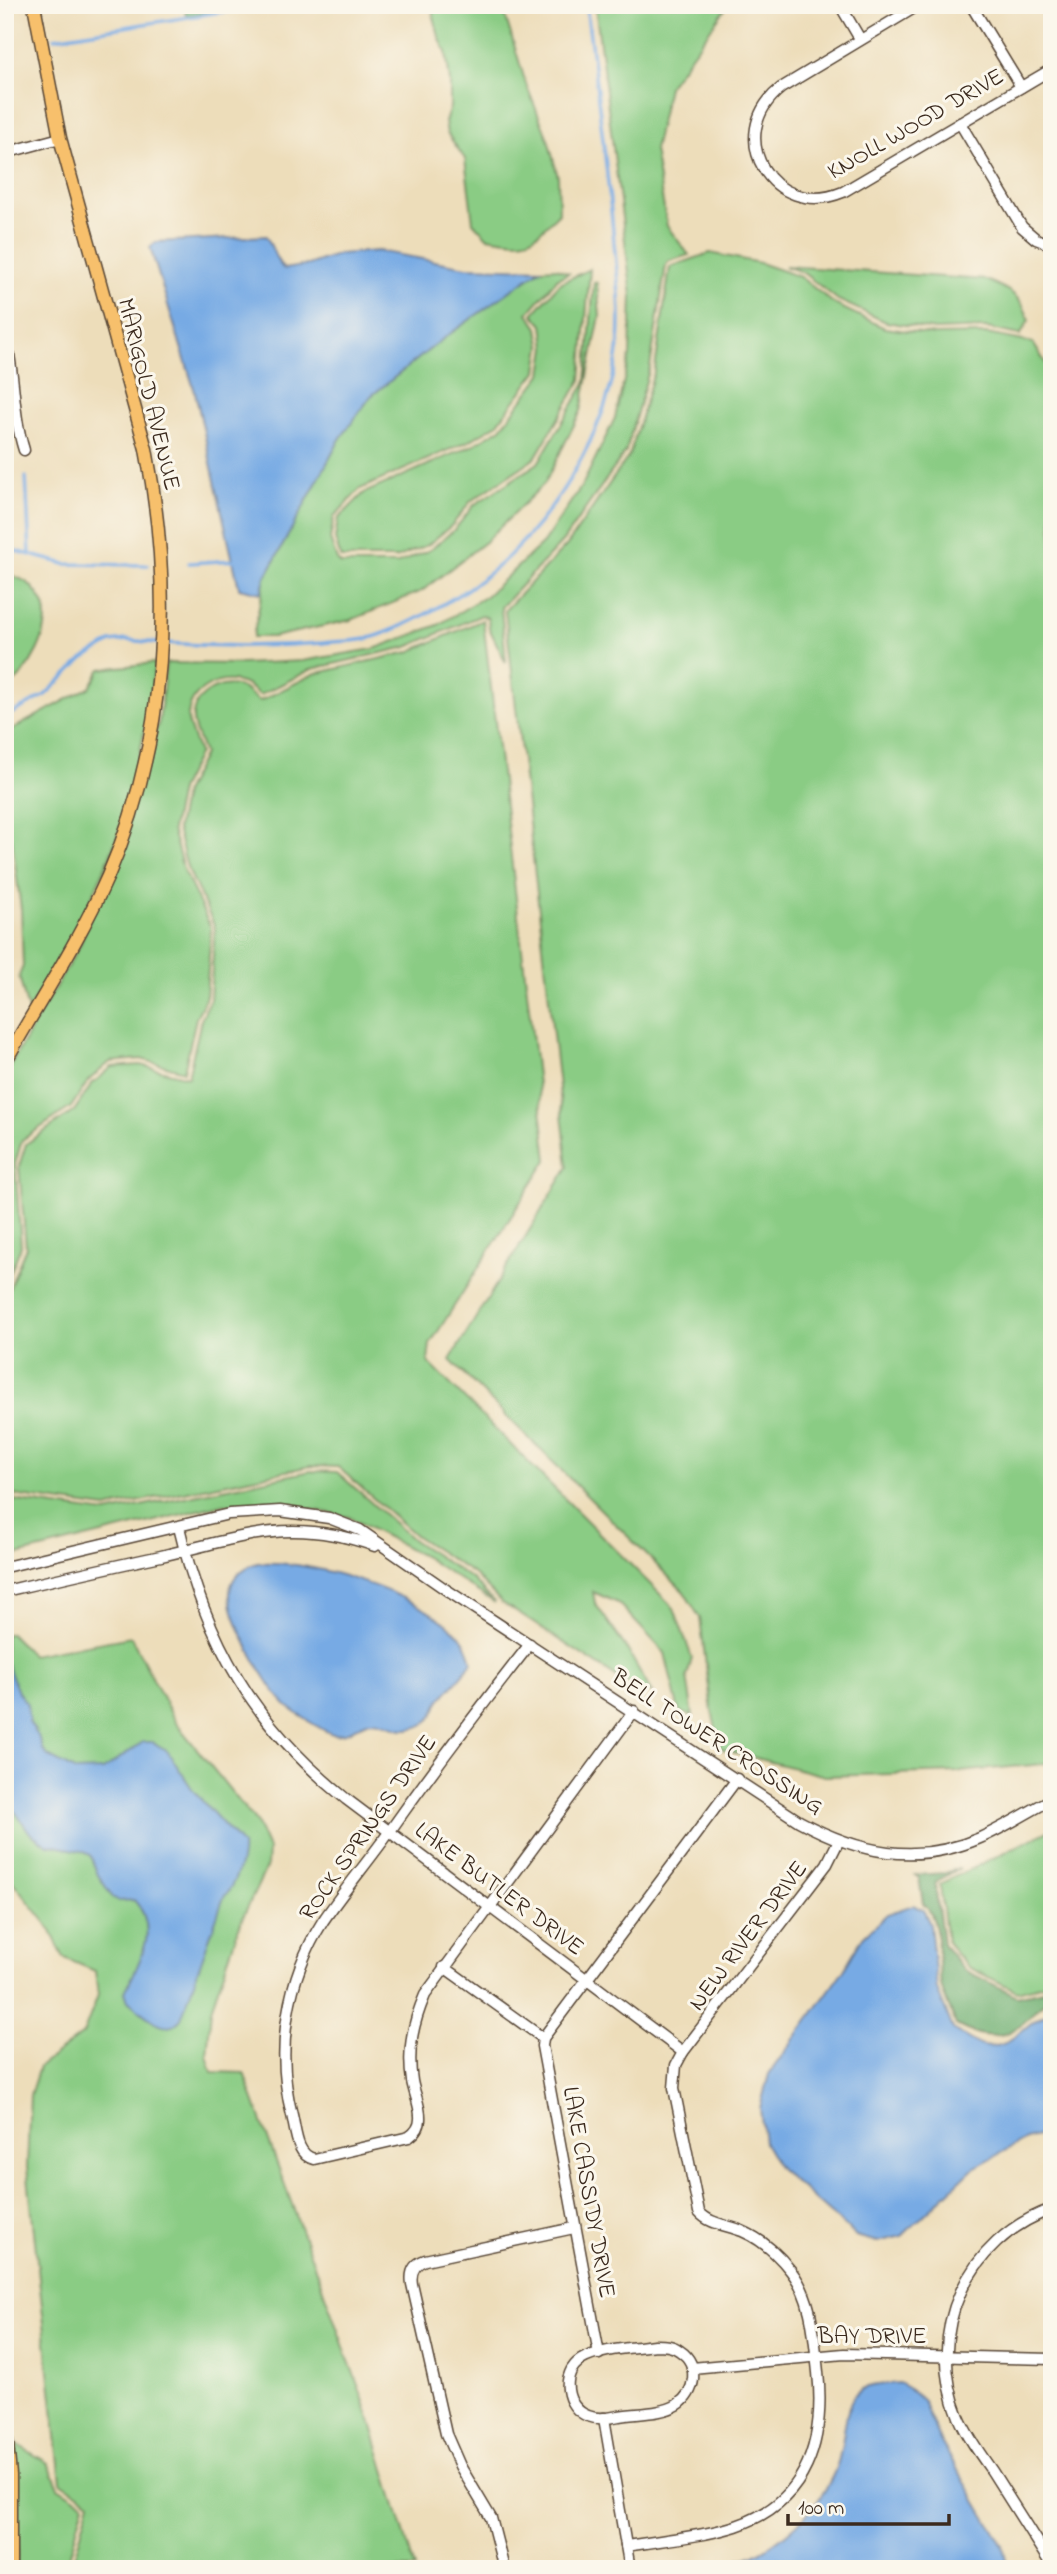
<svg xmlns="http://www.w3.org/2000/svg" width="1057" height="2574" font-family="'Indie Flower',sans-serif">
  <style>
    .green { fill: #8acc84; stroke: #627b51; stroke-width: 2 }
    .forest { fill: #6fb072; stroke: #556d48; stroke-width: 2 }
    .water { fill: #77aae4; stroke: #596a81; stroke-width: 2 }
    .lines { fill: none; stroke-linecap: round; stroke-linejoin: round }
    .stream { stroke: #77aae4; stroke-width: 3.5 }
    .minor-casing { stroke: #564535; stroke-width: 13 }
    .major-casing { stroke: #564535; stroke-width: 15 }
    .minor { stroke: #fff; stroke-width: 10 }
    .major { stroke: #f7c06c; stroke-width: 12 }
    .labels { text-anchor: middle; stroke-width: 6; stroke-linejoin: round; paint-order: stroke }
    .street-label { font-size: 24px; fill: #3b2a1e; stroke: #fbf7ec }
  </style>
  <rect width="100%" height="100%" fill="#fbf7ec"/>
  <filter id="ink" filterUnits="userSpaceOnUse"><feTurbulence type="fractalNoise" baseFrequency=".0143" numOctaves="2"/><feDisplacementMap in="SourceGraphic" scale="14" xChannelSelector="R" yChannelSelector="G"/><feConvolveMatrix kernelMatrix="1 2 1 2 8 2 1 2 1" color-interpolation-filters="sRGB"/></filter>
  <filter id="wash" filterUnits="userSpaceOnUse"><feTurbulence type="fractalNoise" baseFrequency=".00686" numOctaves="4" result="noise"/><feDisplacementMap in="SourceGraphic" scale="28" xChannelSelector="R" yChannelSelector="G"/><feGaussianBlur stdDeviation="1.57" result="paint"/><feColorMatrix in="noise" values="0 0 0 0 0 0 0 0 0 0 0 0 0 0 0 0 0 1.4 0 .05"/><feComposite in="paint" operator="in"/></filter>
  <g filter="url(#wash)">
    <rect width="100%" height="100%" fill="#edddba"/>
    <g class="green">
      <path d="M431,5h75l-1,10 21,69 22,55 10,38 1,36c-31,31 -28,31 -72,24l-14,-15 -8,-63 -18,-26 -2,-11 5,-15v-26l-4,-29 -7,-15z"/>
      <path d="M595,5h133l-60,82 -14,63 13,76 22,29 -20,6 -3,4 -16,102 -24,84 -63,90 -62,66 5,56 -17,-35 -1,-10 -6,-3 -75,32 -95,22 -52,26c-5,-4 -12,-10 -18,-12 -23,-8 -52,7 -54,33 -1,11 8,26 11,37l-19,37 -8,40 11,39 28,59 -5,69 -10,21 -12,53 -43,-12 -31,3 -21,18 -18,27 -49,33 -7,24 6,82 -16,40v-212l75,-129 79,-223 7,-59 76,1 60,-3 72,-12 64,-24 48,-29 57,-53 40,-59 32,-66 15,-63 2,-59z"/>
      <polygon points="710,253 760,263 800,277 836,305 885,328 935,335 987,334 1033,343 1048,367 1052,405 1052,1759 1043,1764 959,1772 825,1776 721,1749 712,1712 700,1618 684,1592 450,1360 568,1167 505,610 567,545 630,454 655,369 670,267"/>
      <path d="M785,266l201,14c24,10 35,15 43,40l-9,15 -33,-7 -52,2 -49,-8 -48,-22 -36,-28z"/>
      <polygon points="556,268 569,273 558,278 528,313 538,328 541,346 537,371 497,424 469,441 360,489 334,517 330,539 337,560 341,564 396,564 430,550 455,529 474,505 538,463 586,382 594,282 597,283 600,316 581,411 545,483 486,541 422,591 351,620 273,637 253,637 265,578 340,439 371,396 444,338 541,269"/>
      <polygon points="590,269 581,380 535,458 471,501 452,525 428,545 396,558 341,558 335,539 338,519 364,493 471,446 501,428 542,374 546,347 543,325 533,314 560,283"/>
      <path d="M5,573c8,3 20,6 25,12 4,4 10,12 13,18 12,25 -15,73 -38,86z"/>
      <path d="M483,620l64,540 -117,184 -2,18 246,246 18,50 -5,19 6,39 -14,-4 -14,-59 -47,-50 -25,-11 2,11 32,46 25,44 -31,-13 -120,-78 -26,-27 -59,-39 -78,-69 -27,-1 -205,42 -101,-14v-195l21,-52 -7,-81 7,-22 48,-33 18,-27 20,-17 28,-2 48,12 13,-57 9,-21 5,-72 -28,-60 -10,-38 7,-36 20,-39c-3,-11 -12,-26 -11,-37 0,-23 30,-38 49,-29 6,3 12,10 18,13l54,-27 95,-22z"/>
      <path d="M155,663c-9,71 -23,141 -51,207 -21,49 -49,95 -76,141l-9,-35 4,-10 -2,-57 -9,-69 -7,-8v-99l85,-46 11,-18z"/>
      <polygon points="311,1471 337,1472 413,1540 472,1579 495,1603 425,1557 349,1517 280,1503 223,1504 5,1558 5,1499 106,1513"/>
      <polygon points="5,1634 11,1634 31,1655 131,1637 176,1723 256,1822 268,1849 267,1866 242,1919 211,2009 207,2055 212,2072 244,2073 367,2410 415,2569 71,2569 90,2501 61,2482 27,2167 30,2095 39,2067 83,2034 98,1995 95,1971 64,1958 49,1927 5,1872"/>
      <polygon points="1052,1829 1052,1982 1017,1991 968,1967 947,1942 940,1884"/>
      <polygon points="13,2442 48,2463 59,2487 84,2503 66,2569 16,2569 17,2518"/>
    </g>
    <g class="forest">
      <polygon points="184,5 249,5 186,16"/>
      <path d="M960,1868l-22,12 -3,4 8,60 21,26 53,26 35,-8v6c-32,33 -48,57 -96,31 -4,-12 -10,-24 -14,-36 -6,-23 1,-70 -19,-85l-4,-26 -4,-3 30,-2z"/>
    </g>
    <g class="water">
      <path d="M266,236c7,11 9,25 18,33l24,-4 31,-11 39,-3 89,16 74,2 -97,69 -73,58 -31,43 -75,139 -4,15 -22,-5 -44,-196 -45,-145 6,-5z"/>
      <path d="M257,1563c57,-3 154,29 197,67 10,8 15,19 18,32 -9,14 -21,24 -31,37 -5,7 -6,16 -13,22 -6,6 -13,7 -20,8 -13,1 -24,-8 -36,-8 -14,1 -23,16 -39,13 -11,-3 -37,-21 -46,-28 -19,-17 -59,-89 -57,-114 1,-15 13,-24 27,-29z"/>
      <path d="M5,1659l13,33 9,12 2,17 9,15 5,14 5,6 28,15 27,-1 40,-28h10l14,9 28,42 47,52c2,16 -8,40 -18,52l-43,122c-15,19 -39,-7 -53,-18l-3,-9c14,-30 36,-63 9,-92l-16,1 -5,-3 -15,-23 -8,-20 -8,-4 -34,-6 -18,-12 -25,-36z"/>
      <path d="M913,1905l10,5 7,14 7,65 16,40c9,5 20,14 30,17 29,6 43,-28 69,-34v120l-26,7 -54,30 -70,67 -25,6 -21,-6 -77,-68 -15,-25 -4,-35 9,-34 74,-103 20,-34 24,-23z"/>
      <path d="M899,2383l12,7 12,11 15,36 65,109 5,23h-346c13,-6 28,-2 42,-4 17,-2 37,-3 52,-11 22,-11 46,-33 61,-52 10,-14 20,-32 23,-48 5,-18 4,-55 22,-65 11,-5 25,-5 37,-6z"/>
    </g>
    <g class="lines">
      <g class="stream">
        <polyline points="54,38 266,5"/>
        <polyline points="26,477 30,554"/>
        <polyline points="5,548 65,564 148,565"/>
        <polyline points="189,563 236,560"/>
        <path d="M164,643c53,4 106,4 159,0 15,-2 33,-1 47,-5 42,-12 109,-52 140,-83 54,-53 102,-137 109,-213 3,-33 -2,-68 -5,-100 -7,-79 -18,-158 -28,-237"/>
        <polyline points="5,717 44,696 83,659 111,642 127,640 157,643"/>
      </g>
    </g>
  </g>
  <g filter="url(#ink)">
    <g class="lines">
      <g class="minor-casing">
        <g id="minor">
          <polyline points="840,5 860,39"/>
          <path d="M919,5l-138,83c-59,47 -8,133 62,104l209,-123"/>
          <polyline points="971,5 1021,87"/>
          <polyline points="960,123 1022,227 1036,239 1052,245"/>
          <polyline points="5,153 60,138"/>
          <path d="M5,334c10,39 7,78 19,116"/>
          <path d="M179,1527c27,115 74,197 167,272l337,253"/>
          <path d="M5,1567l224,-53 51,-3 49,7 31,12 88,61 351,230c59,32 117,45 181,17 25,-11 48,-26 72,-39"/>
          <path d="M5,1591c52,-12 104,-24 156,-35 83,-19 129,-40 214,-10"/>
          <path d="M530,1644c-48,61 -95,123 -140,187 -22,31 -46,59 -67,90 -36,57 -48,129 -31,194 4,16 4,40 22,44l95,-22c6,-4 11,-10 11,-18 1,-12 -6,-26 -8,-38 -5,-31 1,-58 13,-86l209,-284"/>
          <polyline points="444,1967 543,2038"/>
          <path d="M1052,2209c-85,30 -128,123 -93,208 8,19 21,37 33,54 20,32 40,63 60,95"/>
          <path d="M655,2345c8,0 18,0 25,6 20,13 16,42 -3,54 -15,9 -41,8 -58,11 -10,2 -21,4 -31,0 -23,-8 -28,-43 -7,-56 17,-11 53,-12 74,-15z"/>
          <polyline points="599,2354 542,2046 543,2038 737,1779"/>
          <polyline points="692,2368 844,2354 1052,2359"/>
          <polyline points="604,2418 630,2569"/>
          <path d="M626,2546c36,-6 75,-9 110,-20 72,-24 89,-86 82,-154 -4,-35 -5,-73 -27,-101 -13,-17 -30,-32 -49,-40 -15,-6 -33,-7 -43,-19l-25,-124 2,-23 7,-13 144,-188 12,-24"/>
          <path d="M504,2569l-13,-51 -31,-52 -14,-32 -34,-150c-2,-12 2,-20 13,-24l149,-32"/>
        </g>
      </g>
      <g class="major-casing">
        <g id="major">
          <path d="M5,1062c35,-62 74,-121 103,-186 59,-136 66,-284 38,-427l-86,-311 -26,-133"/>
          <polyline points="5,2421 10,2475 10,2569"/>
        </g>
      </g>
      <use href="#minor" class="minor"/>
      <use href="#major" class="major"/>
    </g>
  </g>
  <g class="labels">
    <g class="street-label">
      <text transform="translate(915 123) rotate(-30)" y="8">KNOLL WOOD DRIVE</text>
      <text transform="translate(150 394) rotate(76)" y="8">MARIGOLD AVENUE</text>
      <text transform="translate(718 1741) rotate(33)" y="8">BELL TOWER CROSSING</text>
      <text transform="translate(367 1827) rotate(-55)" y="8">ROCK SPRINGS DRIVE</text>
      <text transform="translate(500 1888) rotate(37)" y="8">LAKE BUTLER DRIVE</text>
      <text transform="translate(747 1935) rotate(-53)" y="8">NEW RIVER DRIVE</text>
      <text transform="translate(590 2192) rotate(80)" y="8">LAKE CASSIDY DRIVE</text>
      <text x="872" y="2343">BAY DRIVE</text>
    </g>
  </g>
  <rect width="1057" height="2574" fill="none" stroke="#fbf7ec" stroke-width="28"/>
  <path d="M788 2514v10h161v-10" fill="none" stroke="#3b2a1e" stroke-width="3.5"/>
  <text x="798" y="2514" font-size="21" fill="#3b2a1e" stroke="#fbf7ec" stroke-width="5" paint-order="stroke">100 m</text>
</svg>
